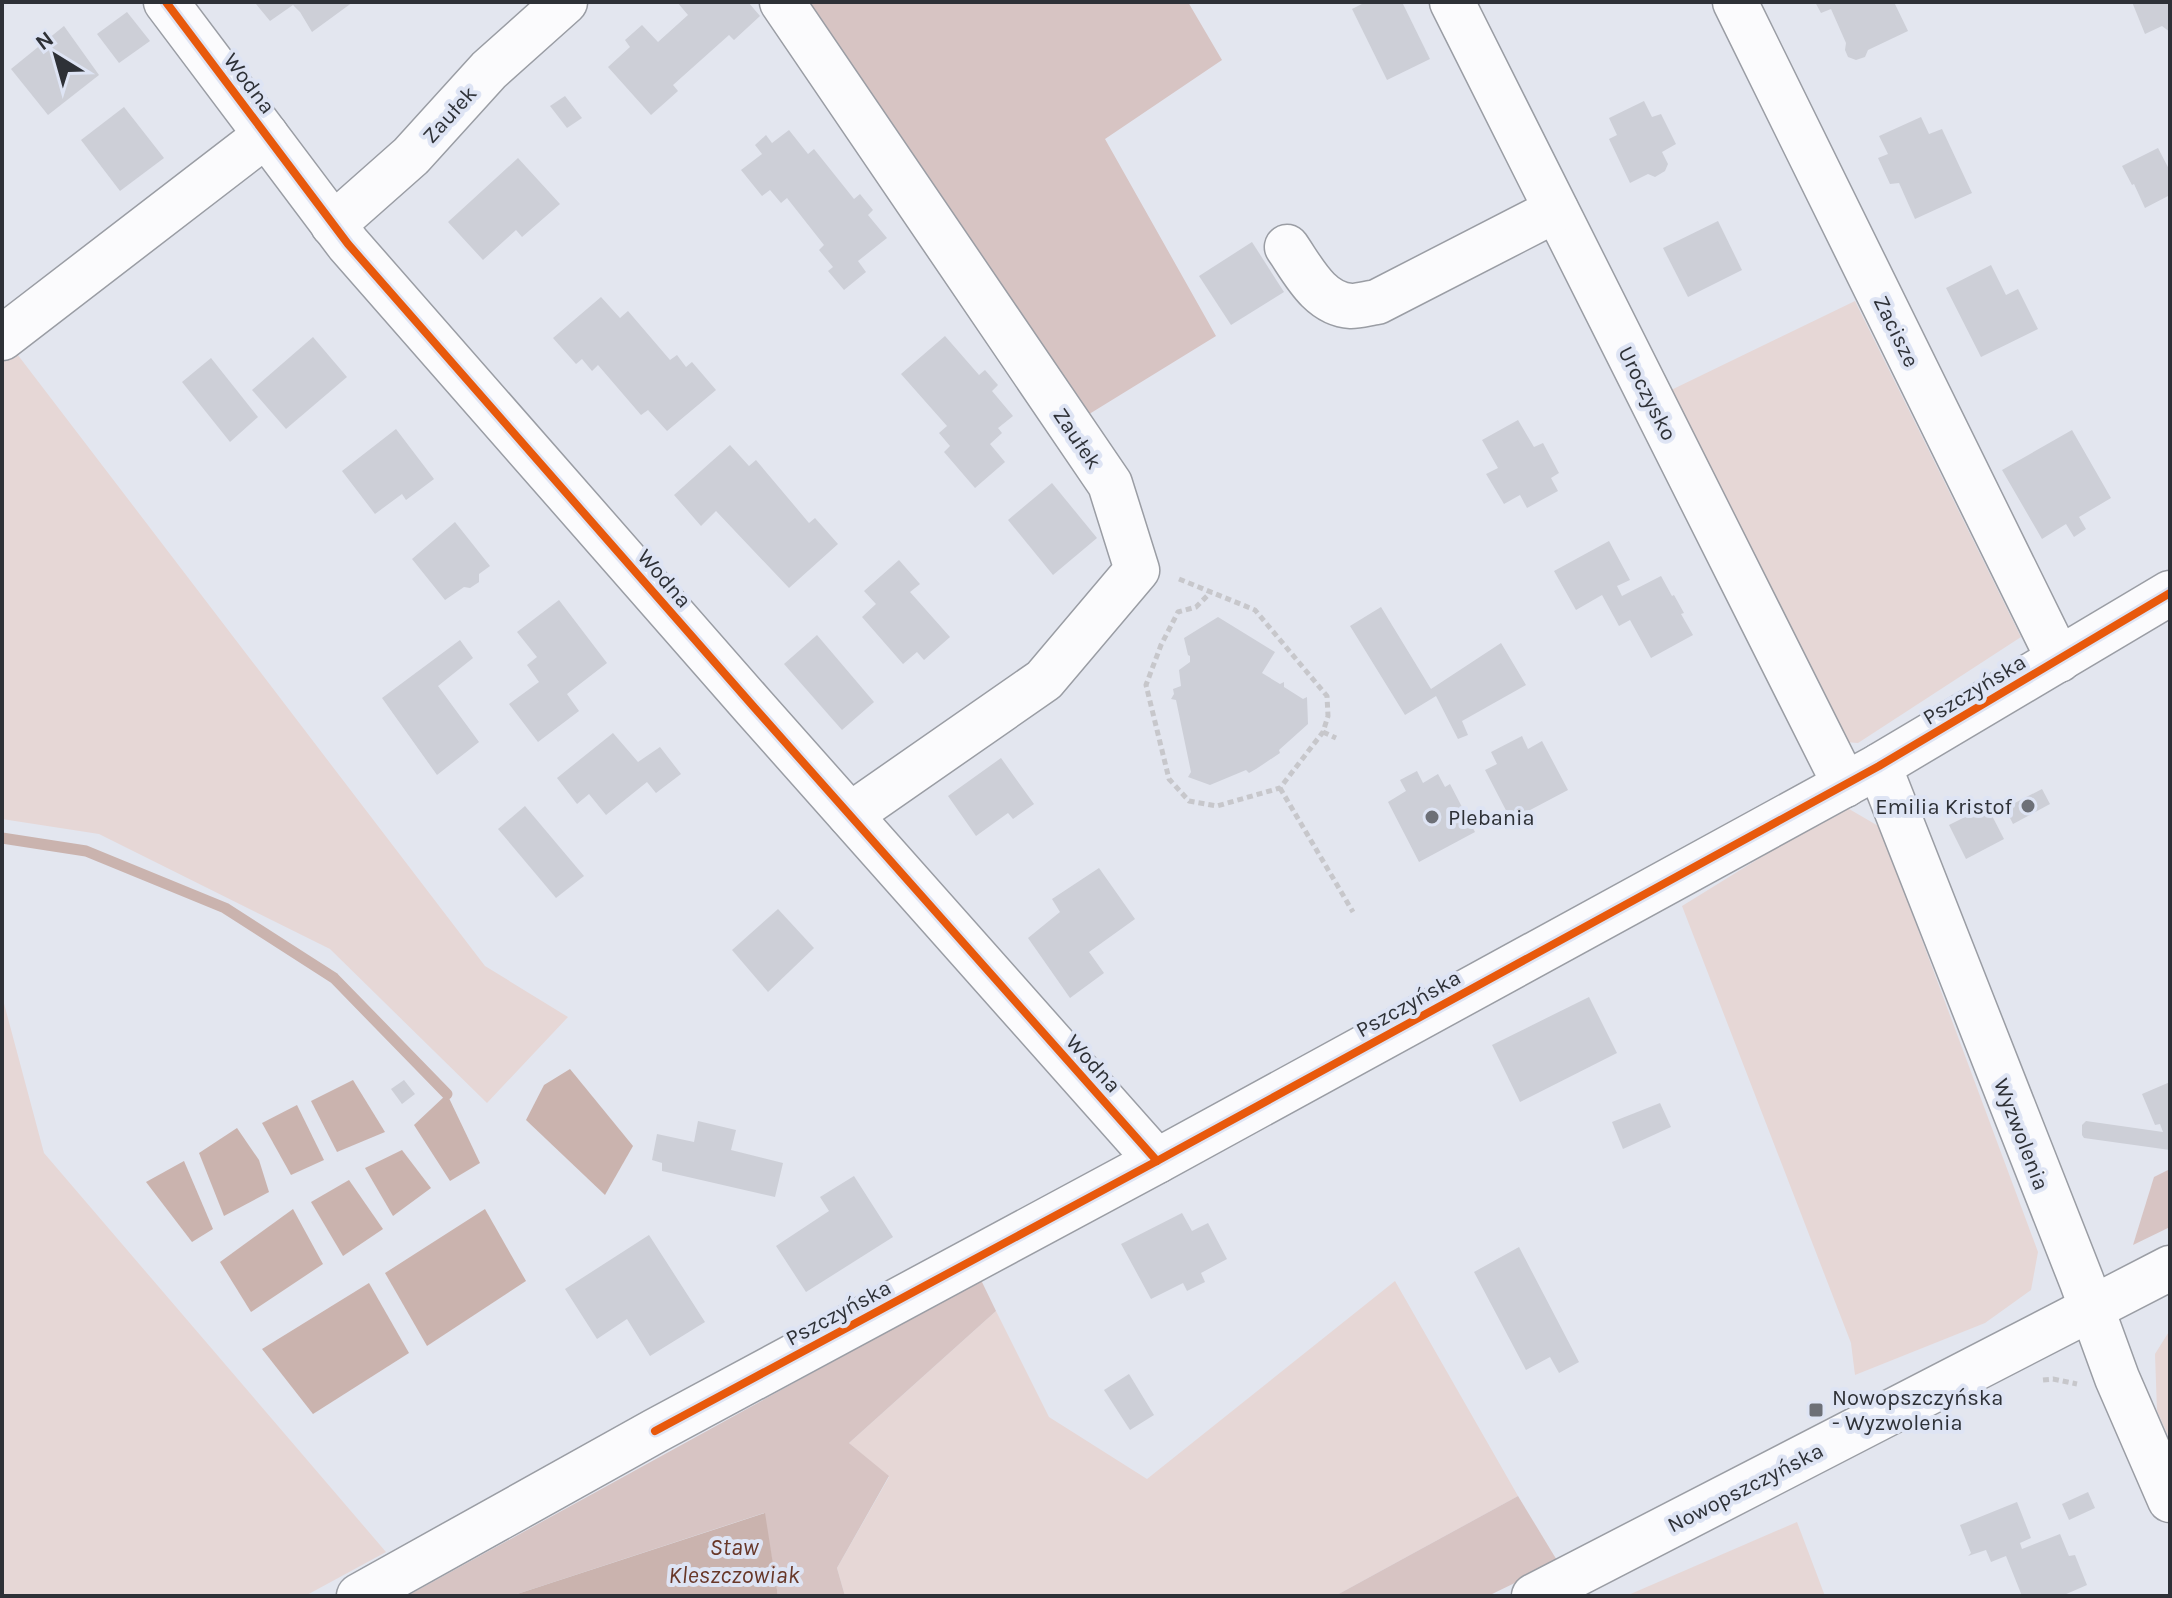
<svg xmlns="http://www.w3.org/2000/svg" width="2172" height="1598" font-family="Karla,sans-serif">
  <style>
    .green { fill: #e6d7d6 }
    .forest { fill: #d7c4c3 }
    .water { fill: #cab3ae }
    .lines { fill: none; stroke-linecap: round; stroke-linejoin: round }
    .stream { stroke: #cab3ae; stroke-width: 11 }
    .building { fill: #cdcfd7 }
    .minor-casing { stroke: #9a9da4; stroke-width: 47 }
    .major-casing { stroke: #9a9da4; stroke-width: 47 }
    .path { stroke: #c7c7cb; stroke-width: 5; stroke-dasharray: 6 4; stroke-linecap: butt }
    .minor { stroke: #fbfbfd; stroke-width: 44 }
    .major { stroke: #fbfbfd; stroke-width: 44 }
    .cycleway-casing { stroke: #dee4f4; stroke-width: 13 }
    .cycleway { stroke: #e8590c; stroke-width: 8 }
    .poi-dot { fill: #6d7077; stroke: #dee4f4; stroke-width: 3 }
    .labels { text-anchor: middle; stroke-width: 8; stroke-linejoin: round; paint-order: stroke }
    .street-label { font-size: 22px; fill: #2e3137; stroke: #dee4f4 }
    .poi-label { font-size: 22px; fill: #2e3137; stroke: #dee4f4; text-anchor: start }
    .water-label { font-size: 24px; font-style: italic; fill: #683728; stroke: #dee4f4 }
  </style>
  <rect width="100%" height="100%" fill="#e3e6ef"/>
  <g class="green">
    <polygon points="1855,301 2021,637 1858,743 1832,741 1665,393"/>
    <polygon points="11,346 485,966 568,1017 487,1103 330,949 99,834 2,819 2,353"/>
    <polygon points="1844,806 1880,827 2038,1252 2031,1290 1985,1323 1855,1375 1851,1343 1682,906"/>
    <polygon points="2,996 44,1153 386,1552 305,1596 2,1596"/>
    <polygon points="1395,1281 1518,1496 1335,1596 845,1596 837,1568 889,1477 849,1443 996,1311 1049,1417 1147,1479"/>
    <polygon points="2170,1330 2170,1440 2157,1411 2155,1354"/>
    <polygon points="1797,1522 1825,1596 1626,1596"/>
  </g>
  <g class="forest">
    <polygon points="800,2 1188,2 1222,60 1105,139 1216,336 1086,416"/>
    <polygon points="2170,1169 2170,1227 2133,1245 2154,1177"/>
    <polygon points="981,1280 996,1311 849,1443 889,1476 837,1568 845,1596 778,1596 764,1513 511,1596 407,1596"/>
    <polygon points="1518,1496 1558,1562 1488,1596 1335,1596"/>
  </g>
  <g class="water">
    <polygon points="570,1069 633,1146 605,1195 526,1120 544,1085"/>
    <polygon points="353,1080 385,1132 337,1152 311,1101"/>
    <polygon points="447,1094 480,1163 450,1181 414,1125"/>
    <polygon points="297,1105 324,1160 291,1175 262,1123"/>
    <polygon points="237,1128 259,1160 269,1192 224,1216 199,1153"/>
    <polygon points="402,1150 431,1188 393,1216 365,1168"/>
    <polygon points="184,1161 213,1229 192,1242 146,1182"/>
    <polygon points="349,1180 383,1229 343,1256 311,1202"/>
    <polygon points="293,1209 323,1264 251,1312 220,1262"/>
    <polygon points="485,1209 526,1281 427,1346 385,1273"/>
    <polygon points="369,1283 409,1353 313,1414 262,1349"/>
    <polygon points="765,1513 778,1596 511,1596"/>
  </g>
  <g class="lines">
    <polyline class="stream" points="2,838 86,851 225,908 334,978 447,1094"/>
  </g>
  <g class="building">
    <polygon points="259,2 353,2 312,32 300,12 293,5 270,21 256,4"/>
    <polygon points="677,2 748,2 760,16 734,40 729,35 673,85 678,91 651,115 608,67 630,47 625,40 642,25 658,42 688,15"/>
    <polygon points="1366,2 1402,2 1430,59 1387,80 1352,9"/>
    <polygon points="1815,2 1894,2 1908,31 1868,50 1865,57 1856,60 1848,57 1845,50 1846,43 1831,9 1821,13"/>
    <polygon points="2132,2 2170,2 2170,32 2162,26 2145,34"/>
    <polygon points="127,12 150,41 119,63 97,34"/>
    <polygon points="64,26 99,75 48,115 11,69"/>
    <polygon points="565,96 582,118 567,128 550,106"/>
    <polygon points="1644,101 1652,117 1661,114 1676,144 1662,152 1668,164 1665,171 1655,177 1648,174 1630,183 1609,139 1617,135 1609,118"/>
    <polygon points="124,107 164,158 120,191 81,140"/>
    <polygon points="1921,117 1929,134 1942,129 1972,193 1915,219 1899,183 1890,184 1878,158 1888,154 1879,136"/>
    <polygon points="789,130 808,154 814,149 854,199 860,194 873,210 868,215 887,238 858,261 866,272 844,290 828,271 833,267 819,250 824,245 787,198 781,203 770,190 762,196 741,170 762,154 755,145 766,135 772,143"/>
    <polygon points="2158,148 2170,171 2170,195 2145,208 2134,184 2132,185 2122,166"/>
    <polygon points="518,158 560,204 522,237 516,230 483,260 448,222"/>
    <polygon points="1718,221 1742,270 1688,297 1663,248"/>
    <polygon points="1252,242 1284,292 1231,325 1199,276"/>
    <polygon points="1991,265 2006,295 2018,289 2038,329 1981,357 1946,288"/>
    <polygon points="601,297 620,318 628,311 670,360 677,355 686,367 692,362 716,390 667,431 648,410 641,415 598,365 592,371 582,359 576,364 553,338"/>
    <polygon points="945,336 979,375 985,370 998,385 992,391 1013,416 998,428 1002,433 990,444 1005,462 975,488 944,452 950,446 939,433 947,426 901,374"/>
    <polygon points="313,337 347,377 286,429 252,390"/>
    <polygon points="211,358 258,417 230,442 182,382"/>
    <polygon points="1518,420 1534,447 1543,443 1559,473 1551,478 1558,491 1527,508 1520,495 1504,504 1486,474 1498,468 1482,440"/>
    <polygon points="396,429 434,479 406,500 402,494 375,514 342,471"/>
    <polygon points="2072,430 2111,498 2079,517 2086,529 2074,537 2066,524 2042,539 2002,470"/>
    <polygon points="730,445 749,466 756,460 809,523 815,518 838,544 789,588 716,511 701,526 674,495"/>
    <polygon points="1052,483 1097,538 1053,575 1008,520"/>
    <polygon points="455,522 490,566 479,574 479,582 470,588 464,587 445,600 412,559"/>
    <polygon points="1609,541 1630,580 1617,586 1622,596 1661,576 1672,596 1674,595 1684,613 1681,614 1693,635 1651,658 1630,620 1619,626 1602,595 1576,610 1554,571"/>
    <polygon points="899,560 920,584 910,592 950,637 924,660 917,652 903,664 862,617 876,604 864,591"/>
    <polygon points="559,600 607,663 567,694 579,711 538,742 509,704 539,682 527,665 537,657 517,632"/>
    <polygon points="1381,607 1431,689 1501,643 1526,685 1462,721 1468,735 1458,739 1436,696 1405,715 1350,626"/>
    <polygon points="1218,617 1275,652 1262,673 1280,684 1284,682 1284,687 1303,699 1307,697 1308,724 1279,750 1280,753 1256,769 1249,773 1246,770 1210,785 1188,777 1191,772 1176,700 1171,699 1174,694 1173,689 1181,686 1179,670 1190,662 1190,656 1188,655 1184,638"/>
    <polygon points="817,635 874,702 842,730 784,664"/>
    <polygon points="460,640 473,658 438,686 479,742 437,775 382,698"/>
    <polygon points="613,733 638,762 660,747 681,774 656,793 647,782 606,815 589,794 577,804 557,778"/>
    <polygon points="1522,736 1528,749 1542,741 1568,790 1511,820 1485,770 1497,764 1491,752"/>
    <polygon points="1001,758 1034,804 1013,819 1008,813 976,836 948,796"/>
    <polygon points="1417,771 1423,783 1438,774 1445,787 1450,784 1475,832 1419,862 1388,802 1406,791 1400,780"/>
    <polygon points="2042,789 2050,804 2013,824 2005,808"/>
    <polygon points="525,806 584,876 556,898 498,829"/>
    <polygon points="1987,806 2004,839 1966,859 1949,825"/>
    <polygon points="1099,868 1135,919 1089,952 1104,973 1070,998 1028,938 1060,912 1052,899"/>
    <polygon points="778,909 814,948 768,992 732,950"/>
    <polygon points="1589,997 1617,1053 1520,1102 1492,1045"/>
    <polygon points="404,1080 415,1094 402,1104 391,1089"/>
    <polygon points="2170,1082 2170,1150 2084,1138 2082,1135 2082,1125 2086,1121 2163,1132 2160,1124 2155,1125 2142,1094"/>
    <polygon points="1660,1103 1671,1127 1623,1149 1612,1122"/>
    <polygon points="698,1121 736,1130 731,1150 783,1163 775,1197 662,1171 662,1163 652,1160 657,1134 694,1142"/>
    <polygon points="854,1176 893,1237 806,1292 776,1246 829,1211 820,1197"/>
    <polygon points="1182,1213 1192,1231 1208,1223 1227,1259 1201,1273 1205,1282 1187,1291 1183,1283 1151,1299 1121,1244"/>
    <polygon points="649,1235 705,1322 650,1356 627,1319 597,1339 565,1289"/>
    <polygon points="1519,1247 1579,1362 1559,1373 1550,1357 1526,1370 1474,1272"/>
    <polygon points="1129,1374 1154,1415 1130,1430 1104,1390"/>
    <polygon points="2088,1492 2095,1508 2069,1520 2062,1504"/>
    <polygon points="2017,1502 2031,1538 2020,1543 2022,1549 2060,1534 2069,1556 2075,1555 2087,1585 2064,1595 2064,1596 2022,1596 2006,1556 1991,1562 1986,1550 1968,1556 1971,1553 1960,1525"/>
  </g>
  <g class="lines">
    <g class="minor-casing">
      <g id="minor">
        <polyline points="166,2 348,244 753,706 1157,1161"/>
        <polyline points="782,2 1110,484 1137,570 1044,680 850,815"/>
        <polyline points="1452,2 1845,785"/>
        <polyline points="1735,2 2059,660"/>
        <polyline points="333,225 411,156 489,70 565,2"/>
        <path d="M1287,247c16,23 32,57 64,59 8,0 18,-3 26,-4l179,-92"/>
        <polyline points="2,338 266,135"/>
        <polyline points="1879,766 2082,1282 2117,1378 2170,1500"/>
        <polyline points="359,1596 655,1431 1157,1161 1879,766 2170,593"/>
      </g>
    </g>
    <g class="major-casing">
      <polyline id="major" points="1534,1596 2170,1268"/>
    </g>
    <g class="path">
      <polyline points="1179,579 1255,610 1327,696 1328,716 1323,732 1280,788 1217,806 1189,801 1169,779 1146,685 1161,645 1178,612 1196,607 1211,592"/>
      <polyline points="1323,732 1336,738"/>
      <polyline points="1280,788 1353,912"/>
      <polyline points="2043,1380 2053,1379 2077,1384"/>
    </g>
    <use href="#minor" class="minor"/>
    <use href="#major" class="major"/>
    <g class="cycleway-casing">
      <g id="cycleway">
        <polyline points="166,2 348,244 753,706 1157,1161"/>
        <polyline points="655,1431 1157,1161 1879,766 2170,593"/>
      </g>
    </g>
    <use href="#cycleway" class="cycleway"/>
  </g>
  <g class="poi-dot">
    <circle cx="2028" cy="806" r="8"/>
    <circle cx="1432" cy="817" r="8"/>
    <rect x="1808" y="1402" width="16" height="16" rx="4"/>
  </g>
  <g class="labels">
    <g class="street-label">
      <text transform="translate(250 83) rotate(53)" y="8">Wodna</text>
      <text transform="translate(449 114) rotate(-48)" y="8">Zaułek</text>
      <text transform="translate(1897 331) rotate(64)" y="8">Zacisze</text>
      <text transform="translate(1648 393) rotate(63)" y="8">Uroczysko</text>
      <text transform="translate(1078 438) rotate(56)" y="8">Zaułek</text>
      <text transform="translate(665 578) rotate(49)" y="8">Wodna</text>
      <text transform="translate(1974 689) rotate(-31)" y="8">Pszczyńska</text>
      <text transform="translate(1408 1003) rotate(-29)" y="8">Pszczyńska</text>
      <text transform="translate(1094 1063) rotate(48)" y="8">Wodna</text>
      <text transform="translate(2022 1134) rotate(69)" y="8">Wyzwolenia</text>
      <text transform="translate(838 1312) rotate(-28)" y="8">Pszczyńska</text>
      <text transform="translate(1745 1487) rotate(-27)" y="8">Nowopszczyńska</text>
    </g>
    <g class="poi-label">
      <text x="2012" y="814" text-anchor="end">Emilia Kristof</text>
      <text x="1448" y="825">Plebania</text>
      <text x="1832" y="1405">Nowopszczyńska<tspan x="1832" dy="25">- Wyzwolenia</tspan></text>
    </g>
    <g class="water-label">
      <text x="734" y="1555">Staw<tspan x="734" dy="28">Kleszczowiak</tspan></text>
    </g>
  </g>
  <rect width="2172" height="1598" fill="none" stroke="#2e3137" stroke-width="8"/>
  <g transform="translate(56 56) rotate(323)" stroke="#dee4f4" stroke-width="6" paint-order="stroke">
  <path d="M0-6L14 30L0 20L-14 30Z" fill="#2e3137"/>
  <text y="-12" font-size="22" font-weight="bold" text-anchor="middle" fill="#2e3137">N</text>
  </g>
</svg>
